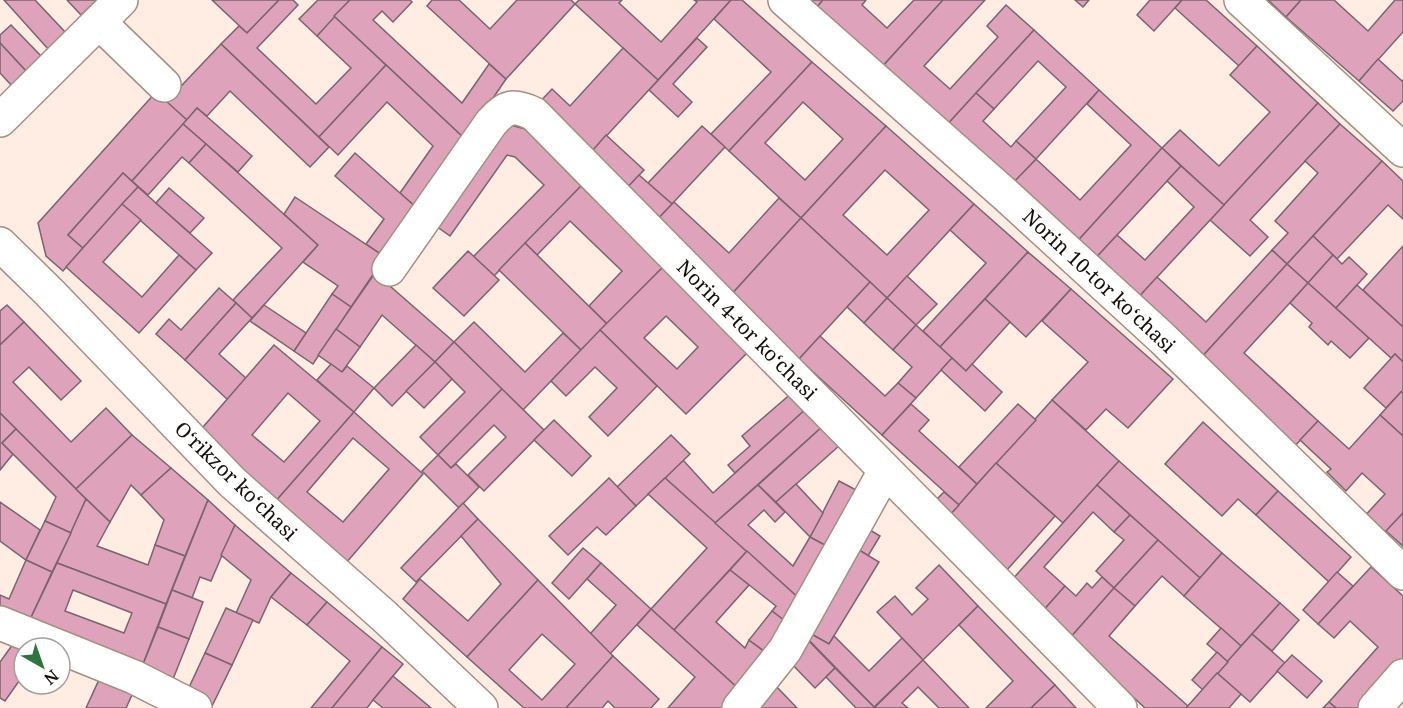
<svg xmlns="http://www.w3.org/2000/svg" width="1403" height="708" font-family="'Noto Serif',serif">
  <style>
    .building { fill: #dfa2bb; stroke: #7a646d; stroke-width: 1.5; fill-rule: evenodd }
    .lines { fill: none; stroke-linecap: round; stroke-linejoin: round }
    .minor-casing { stroke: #a48f84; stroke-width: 36 }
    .major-casing { stroke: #a48f84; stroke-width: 36 }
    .minor { stroke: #fff; stroke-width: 33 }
    .major { stroke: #fff; stroke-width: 33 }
    .labels { text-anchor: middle; stroke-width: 5; stroke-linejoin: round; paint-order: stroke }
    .street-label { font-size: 20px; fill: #160e0a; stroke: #fff }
  </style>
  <rect width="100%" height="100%" fill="#ffece2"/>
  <g class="building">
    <polygon points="4,0 35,0 67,34 49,50"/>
    <polygon points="67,0 97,0 81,15"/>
    <polygon points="212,0 279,0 247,33"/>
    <polygon points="279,0 293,0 298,5 257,48 316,104 351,68 317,36 334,16 386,65 319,137 221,44 239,26 247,33"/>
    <polygon points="318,0 350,0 317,36 299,19"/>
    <polygon points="350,0 410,0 412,2 393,22 382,11 373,20 462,103 489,64 506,79 465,139 334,16"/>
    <polygon points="432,0 459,0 490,29 517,0 571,0 575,4 506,79 427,6"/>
    <polygon points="579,0 622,0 619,3 661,42 697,2 694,0 731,0 658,80 575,4"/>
    <polygon points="731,0 742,0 812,62 729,151 711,134 771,72 714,19"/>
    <polygon points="808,0 823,0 816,8"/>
    <polygon points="823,0 866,0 862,5 887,28 914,0 943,0 881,68 816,8"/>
    <polygon points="943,0 985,0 924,66 950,89 998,37 987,26 1006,5 1034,30 945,127 881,68"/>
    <polygon points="1075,0 1089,0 1083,7"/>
    <polygon points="1150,0 1182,0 1154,31 1137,15"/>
    <polygon points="1182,0 1206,0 1257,46 1239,66 1175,8"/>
    <polygon points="1268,0 1301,0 1286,17"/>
    <polygon points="1301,0 1334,0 1368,31 1395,0 1403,0 1403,32 1359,81 1286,17"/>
    <polygon points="11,25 42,57 26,71 0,43 0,35"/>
    <polygon points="1034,30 1099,90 1036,159 1016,141 1066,87 1038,61 994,109 976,93"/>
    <polygon points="697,38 707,47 673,84 692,102 678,117 649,90"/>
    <polygon points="0,43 26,71 12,86 0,73"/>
    <polygon points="221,44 329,147 310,167 230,91 207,116 197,108 187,120 166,102"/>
    <polygon points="1257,46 1318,103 1224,205 1162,148 1180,130 1219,166 1270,112 1230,75"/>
    <polygon points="623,48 658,80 587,157 534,108 552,89 570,106"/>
    <polygon points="1378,59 1402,81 1403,80 1403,101 1393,111 1359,81"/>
    <path d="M812,62l74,64 -85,92 -72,-67zM803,102l40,37 -38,41 -40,-37z"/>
    <polygon points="386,65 465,139 418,209 400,193 433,146 387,102 338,155 319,137"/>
    <polygon points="1099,90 1162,148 1074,245 1010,186 1036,159 1080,200 1131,145 1087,104"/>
    <polygon points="156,92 187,120 132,181 123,173 68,235 83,248 63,271 46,256 38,223"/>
    <polygon points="976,93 994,109 983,121 1011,147 1016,141 1036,159 1010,186 945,127"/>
    <polygon points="1318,103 1340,124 1250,220 1268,237 1250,256 1210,220"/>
    <polygon points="197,108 252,156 238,172 183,124"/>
    <polygon points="183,124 206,144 189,163 182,157 148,195 132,181"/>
    <polygon points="507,124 525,129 581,186 494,276 473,257 544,185 515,157 507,155 450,236 432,223"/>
    <polygon points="1340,124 1382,161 1287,264 1272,250 1288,233 1275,221 1318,173 1305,161"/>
    <polygon points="702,126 725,147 672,204 648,183"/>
    <path d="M886,126l88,78 -87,94 -86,-80zM885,170l44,40 -42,45 -44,-40z"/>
    <polygon points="606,135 644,170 624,191 587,157"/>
    <polygon points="206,144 318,245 252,318 233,300 282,248 189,163"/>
    <polygon points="1162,148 1181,166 1092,262 1074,245"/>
    <polygon points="355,153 418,209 385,257 366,244 384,219 335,176"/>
    <polygon points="1382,161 1403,181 1403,219 1388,205 1337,259 1313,236"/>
    <polygon points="1181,166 1224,205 1135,301 1092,262 1117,235 1145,260 1194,207 1167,181"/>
    <polygon points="123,173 138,187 83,248 68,235"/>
    <polygon points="639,175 672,204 653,224 624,191"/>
    <polygon points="581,186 663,267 607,324 589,306 622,271 570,221 537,255 525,243"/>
    <polygon points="138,187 212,253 196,270 122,204"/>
    <polygon points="169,188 204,218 190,233 156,203"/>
    <polygon points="295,197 385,257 351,307 332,294 338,286 303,262 318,245 284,214"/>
    <polygon points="779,198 801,218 730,296 653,224 674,202 729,253"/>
    <polygon points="122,204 141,220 103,262 142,297 179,255 196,270 139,333 66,267"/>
    <polygon points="974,204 1028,252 940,347 923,331 986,263 950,230"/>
    <polygon points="801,218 870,282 799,359 730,296"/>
    <polygon points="1313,236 1333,255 1308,283 1287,264"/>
    <polygon points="525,243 607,324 581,350 499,270"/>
    <polygon points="1403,246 1403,327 1363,290"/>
    <polygon points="1272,250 1287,264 1199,360 1135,301 1157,277 1206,322"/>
    <polygon points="468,251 499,280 464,316 433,288"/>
    <polygon points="1028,252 1071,289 1026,337 985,299"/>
    <polygon points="1333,255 1342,264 1349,257 1367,274 1336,308 1308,283"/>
    <polygon points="1287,264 1308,283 1244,353 1318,421 1294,447 1199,360"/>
    <path d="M663,267l86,84 -63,63 -86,-84zM666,316l32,31 -21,22 -33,-31z"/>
    <polygon points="375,273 454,342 435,362 382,315 360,347 336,329"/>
    <polygon points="907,276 937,304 916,325 887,298"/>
    <polygon points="870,282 887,298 864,323 847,307"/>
    <polygon points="1308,283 1369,338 1350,358 1331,341 1328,345 1309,327 1312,323 1290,303"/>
    <polygon points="1357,285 1403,327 1403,362 1395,354 1391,358 1336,308"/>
    <polygon points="219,288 236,303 185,360 156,334 169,319 181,330"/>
    <polygon points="1071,289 1173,379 1128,428 1106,409 1086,430 1052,400 1088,362 1042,321"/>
    <polygon points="332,294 351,307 313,364 294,351"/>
    <polygon points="887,298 916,325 893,350 864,323"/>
    <polygon points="985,299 1010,322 966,371 940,347"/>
    <polygon points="236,303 252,318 219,354 247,379 228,400 185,360"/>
    <polygon points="7,305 24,322 0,345 0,311"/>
    <polygon points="264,305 306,333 294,351 250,321"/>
    <polygon points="24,322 81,381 61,400 29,367 13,382 71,442 106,408 132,435 76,489 0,413 0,345"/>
    <polygon points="474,322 525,372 563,333 581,350 523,410 454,342"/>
    <polygon points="916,325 952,358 916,398 898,383 912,367 893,350"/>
    <polygon points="336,329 360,347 342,372 318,355"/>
    <polygon points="600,330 657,386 608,436 589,417 617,388 595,367 566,396 551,381"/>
    <polygon points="820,336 885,396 898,383 916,398 882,435 799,359"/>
    <polygon points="454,342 502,389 438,455 420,437 465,392 435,362"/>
    <path d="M274,345l80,67 -79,90 -78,-68zM288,393l32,28 -36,41 -32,-27z"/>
    <polygon points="416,345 435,362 392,406 374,388"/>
    <polygon points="1395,354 1403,362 1403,390 1386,408 1364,388"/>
    <polygon points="952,358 966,371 972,364 1002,392 985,411 941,370"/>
    <polygon points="435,362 452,379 424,408 406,391"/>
    <polygon points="331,364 342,372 347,366 374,388 354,412 317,380"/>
    <polygon points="502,389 544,430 484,491 468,475 506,437 494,425 451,468 438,455"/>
    <polygon points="793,392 807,408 735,473 728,465 750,446 742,436"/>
    <polygon points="1401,392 1403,393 1403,436 1380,415"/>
    <polygon points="1052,400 1119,461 1063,523 996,463"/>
    <polygon points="911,404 929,420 919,431 977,484 959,505 882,435"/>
    <polygon points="1018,404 1036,420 977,484 959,467"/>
    <polygon points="807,408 823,426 715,523 665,478 683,460 713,493"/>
    <path d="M354,412l69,62 -77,89 -71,-61zM353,438l36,31 -46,53 -36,-30z"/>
    <polygon points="0,413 16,429 2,443 13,454 0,470"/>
    <polygon points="1380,415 1403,436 1403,513 1380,538 1361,520 1385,494 1362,473 1346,491 1327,472 1331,469 1300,440 1318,421 1349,449"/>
    <polygon points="554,420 591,456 572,476 534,440"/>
    <polygon points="1203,422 1278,491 1256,515 1238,499 1222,516 1165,464"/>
    <polygon points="823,426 840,445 776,502 758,485"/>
    <polygon points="16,429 86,499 71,533 45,521 56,497 2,443"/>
    <polygon points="132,435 171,468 141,495 131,485 110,522 76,489"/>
    <polygon points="671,435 690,454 636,506 617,487"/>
    <polygon points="438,455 451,468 456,464 479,487 459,508 422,471"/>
    <polygon points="1119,461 1222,553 1200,578 1097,485"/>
    <polygon points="996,463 1055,516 1006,571 947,518"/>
    <polygon points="171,468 208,500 185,556 155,545 164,520 141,495"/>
    <polygon points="609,478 636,506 606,535 597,527 568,555 549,536"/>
    <polygon points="665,478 747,551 674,630 651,609 707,548 648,494"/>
    <polygon points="839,481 862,493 832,549 810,537"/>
    <polygon points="796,484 823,513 810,537 776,502"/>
    <polygon points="758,485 785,512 775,522 764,510 748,525 793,566 810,537 832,549 803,602 715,523"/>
    <polygon points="1097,485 1130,515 1114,532 1093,512 1044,567 1065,586 1042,612 1010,582"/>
    <polygon points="1278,491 1351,557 1329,582 1256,515"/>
    <polygon points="944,492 959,505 947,518 932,504"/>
    <polygon points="86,499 110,522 97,546 148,565 155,545 185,556 166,604 57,563"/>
    <polygon points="208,500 235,525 211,581 200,577 192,598 172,590"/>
    <polygon points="0,502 40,530 26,560 0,541"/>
    <polygon points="463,503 478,519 416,582 401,568"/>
    <polygon points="1403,513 1403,546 1386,531"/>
    <polygon points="1130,515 1158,540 1114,588 1096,571 1124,540 1114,532"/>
    <polygon points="478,519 538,580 467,657 403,599 420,579 468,621 501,584 461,536"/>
    <polygon points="45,521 71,533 52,572 26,560"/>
    <polygon points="235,525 291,573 271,597 259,623 236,613 251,580 221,555"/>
    <polygon points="865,527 880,536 868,556 854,547"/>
    <polygon points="1158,540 1200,578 1184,596 1162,576 1135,606 1114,588"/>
    <polygon points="854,547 879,562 829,644 804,630"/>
    <polygon points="583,548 601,563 569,599 552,583"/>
    <polygon points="747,551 803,602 790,625 772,611 776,606 730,570"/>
    <polygon points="1222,553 1280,603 1241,646 1184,596"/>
    <polygon points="26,560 52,572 26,628 0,617 0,595 9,599"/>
    <path d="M57,563l109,41 -26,68 -114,-44zM73,590l59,23 -8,20 -59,-22z"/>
    <polygon points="601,563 651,609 610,654 590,634 616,605 587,579"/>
    <polygon points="939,565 978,606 923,660 877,612 895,596 912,615 928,599 916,588"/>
    <polygon points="1371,567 1403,596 1403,666 1365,708 1336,708 1329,702 1378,647 1350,621 1334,638 1318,624"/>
    <polygon points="730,570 749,585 716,622 745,648 749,640 768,654 741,691 674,630"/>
    <polygon points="1337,572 1353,586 1318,624 1303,610"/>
    <polygon points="291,573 327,602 307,625 271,597"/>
    <polygon points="1102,577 1114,588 1070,638 1042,612 1065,586 1076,596 1087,583 1092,588"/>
    <path d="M538,580l75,76 -47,52h-42l-57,-51zM542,634l33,30 -33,36 -33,-30z"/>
    <polygon points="1114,588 1135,606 1109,636 1188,706 1186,708 1145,708 1070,638"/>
    <polygon points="172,590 203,602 189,639 158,627"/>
    <polygon points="327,602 382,647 332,708 311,708 350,661 307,625"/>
    <polygon points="1280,603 1299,620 1272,651 1252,634"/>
    <polygon points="978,606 1055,685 1031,708 986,708 1013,681 959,625"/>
    <polygon points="226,608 253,620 232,665 205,653"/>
    <polygon points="651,609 741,691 725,708 668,708 695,677 637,625"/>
    <polygon points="772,611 790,625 768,654 749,640"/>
    <polygon points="158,627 189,639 171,684 140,672"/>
    <polygon points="1221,628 1241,646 1228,662 1207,644"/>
    <polygon points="804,630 829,644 834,636 869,671 902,638 923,660 874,707 802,633"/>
    <polygon points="1252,634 1285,663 1250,702 1217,673"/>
    <polygon points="807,639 835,668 815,688 787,659"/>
    <polygon points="16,640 24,648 24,674 5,701 0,698 0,662"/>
    <polygon points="382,647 403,664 373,700 367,708 332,708"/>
    <polygon points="1217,652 1228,662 1203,690 1192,680"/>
    <polygon points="205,653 232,665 212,706 186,694"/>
    <polygon points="1292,655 1322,681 1307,698 1277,671"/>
    <polygon points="613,656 659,699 651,708 615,708 608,701 602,708 566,708"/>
    <polygon points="923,660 969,708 939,708 918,687 902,703 908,708 874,708"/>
    <polygon points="835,668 874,707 874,708 856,708 826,677"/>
    <polygon points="103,671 136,686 126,708 86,708"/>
    <polygon points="1217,673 1241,694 1229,708 1186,708"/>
    <polygon points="393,676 431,708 383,708 373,700"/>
    <polygon points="773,683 797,708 757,708"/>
    <polygon points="1055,685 1076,708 1031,708"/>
    <polygon points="1329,702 1336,708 1323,708"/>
  </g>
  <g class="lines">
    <g class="minor-casing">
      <g id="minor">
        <polyline points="785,0 1008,197 1162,338 1403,573"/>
        <polyline points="1241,0 1403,150"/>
        <polyline points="100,23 164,85"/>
        <polyline points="0,120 121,0"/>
        <path d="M389,269l102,-146c15,-17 22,-19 43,-9l586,594"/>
        <polyline points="0,623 134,677 195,708"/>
        <polyline points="739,708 785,650 885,471"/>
        <polyline points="1375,708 1403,676"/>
      </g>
    </g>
    <g class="major-casing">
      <polyline id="major" points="0,244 49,292 232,482 384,616 481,708"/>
    </g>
    <use href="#minor" class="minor"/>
    <use href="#major" class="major"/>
  </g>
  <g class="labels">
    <g class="street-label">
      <text transform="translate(1099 281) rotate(43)" y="7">Norin 10-tor koʻchasi</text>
      <text transform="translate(747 330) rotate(45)" y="7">Norin 4-tor koʻchasi</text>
      <text transform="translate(236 481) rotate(44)" y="7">Oʻrikzor koʻchasi</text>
    </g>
  </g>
  <g transform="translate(42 666) rotate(140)"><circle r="28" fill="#ffffff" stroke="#a29f9d" stroke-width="1.5"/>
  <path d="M0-4.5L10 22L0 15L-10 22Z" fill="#2f7440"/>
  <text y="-9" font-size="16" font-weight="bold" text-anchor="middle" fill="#160e0a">N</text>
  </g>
</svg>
